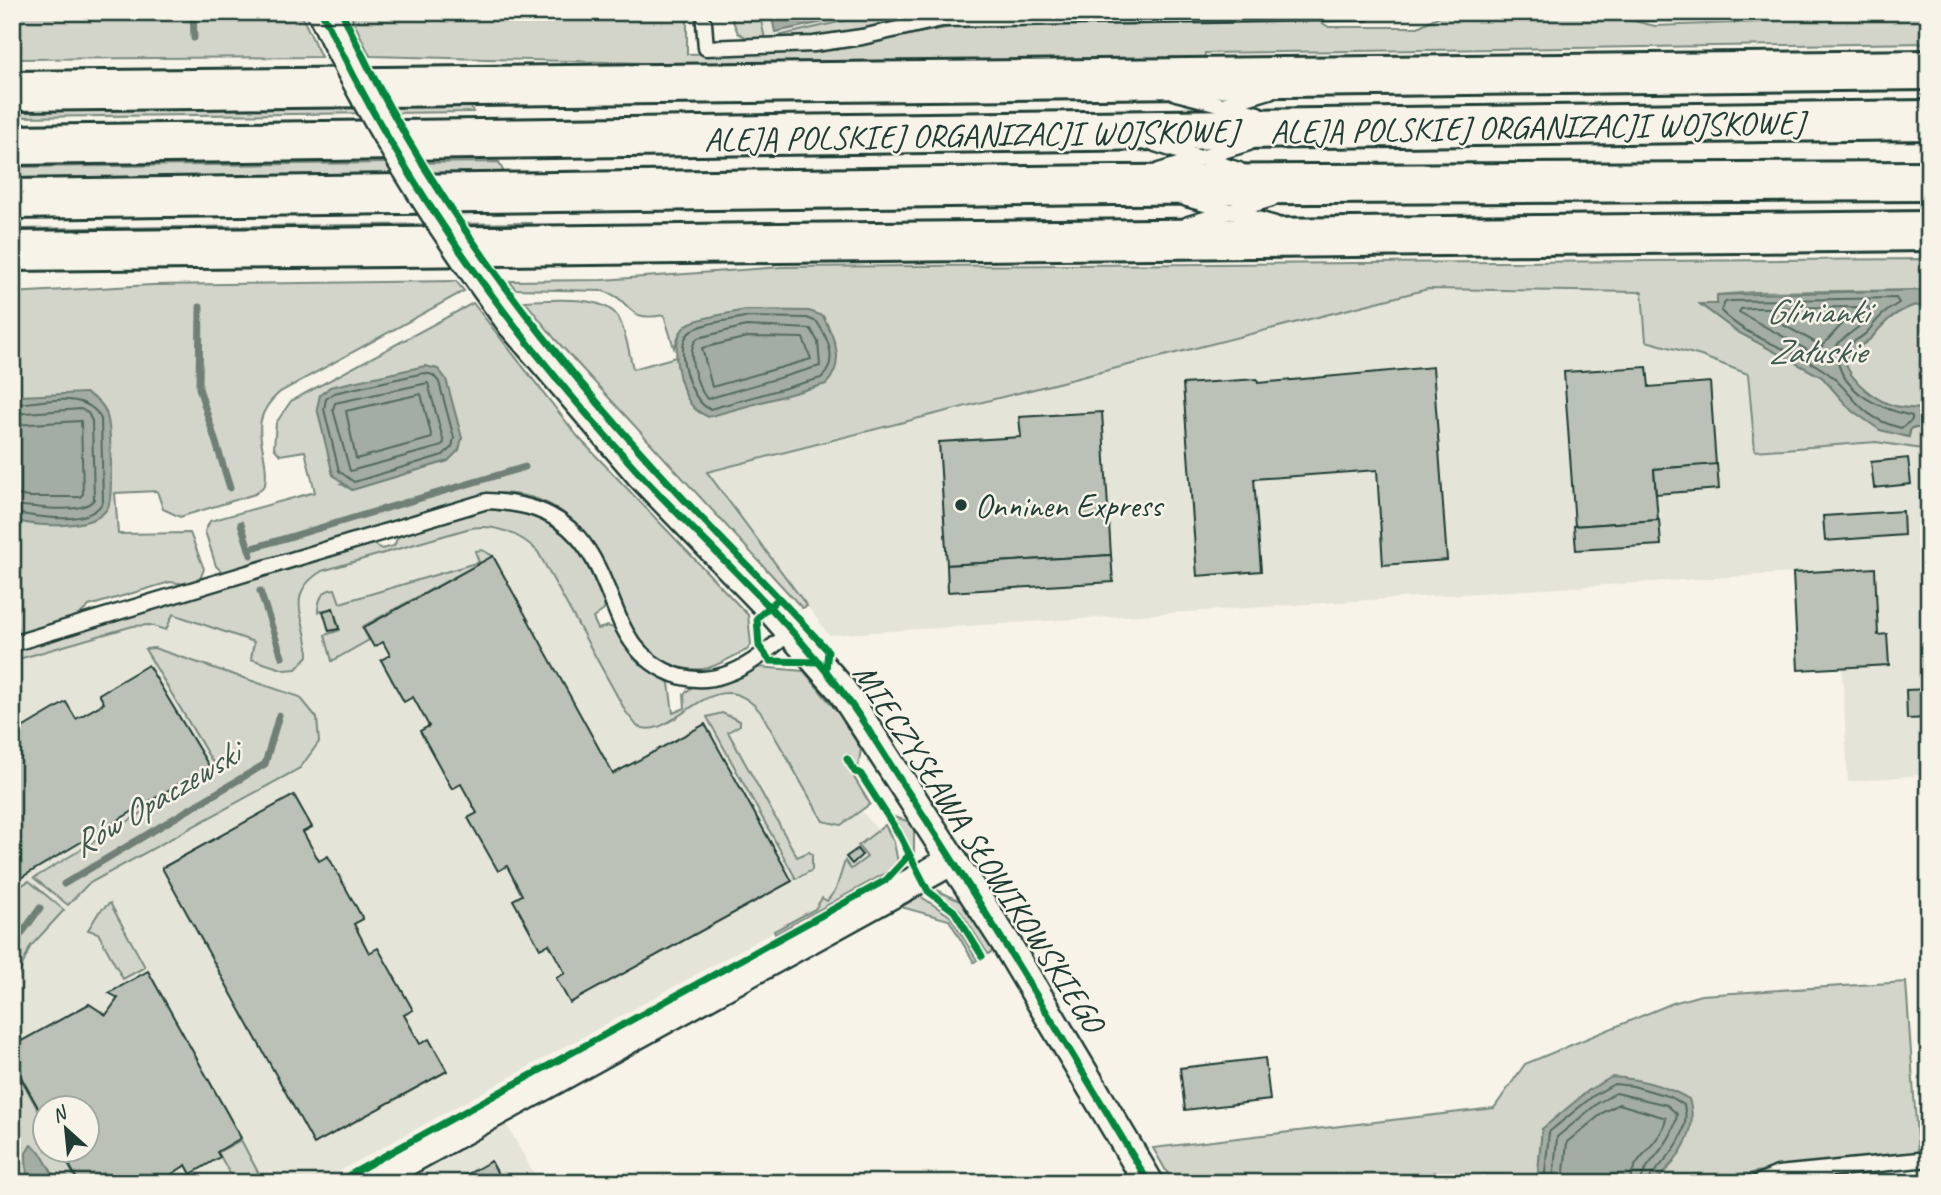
<svg xmlns="http://www.w3.org/2000/svg" width="1941" height="1195" font-family="Caveat,sans-serif">
  <style>
    .built { fill: #e5e4d9; fill-rule: evenodd }
    .green { fill: #d3d5ca; stroke: #79897f; stroke-width: 2; fill-rule: evenodd }
    .water { fill: #a4ada3; stroke: #6f8077; stroke-width: 2 }
    .lines { fill: none; stroke-linecap: round; stroke-linejoin: round }
    .shore { stroke: #546a60; stroke-width: 2 }
    .stream { stroke: #6f8077; stroke-width: 7 }
    .building { fill: #bbc1b6; stroke: #1f3d34; stroke-width: 2 }
    .service-casing { stroke: #1f3d34; stroke-width: 19 }
    .minor-casing { stroke: #1f3d34; stroke-width: 33 }
    .motorway-casing { stroke: #1f3d34; stroke-width: 44 }
    .service { stroke: #f7f3e8; stroke-width: 14 }
    .minor { stroke: #f7f3e8; stroke-width: 28 }
    .motorway { stroke: #f7f3e8; stroke-width: 38 }
    .minor-bridge-casing { stroke: #1f3d34; stroke-width: 33; stroke-linecap: butt }
    .minor-bridge { stroke: #f7f3e8; stroke-width: 28 }
    .cycleway-casing { stroke: #f7f3e8; stroke-width: 11 }
    .cycleway { stroke: #00873e; stroke-width: 7 }
    .poi-dot { fill: #1f3d34; stroke: #f7f3e8; stroke-width: 2.5 }
    .labels { text-anchor: middle; stroke-width: 5; stroke-linejoin: round; paint-order: stroke }
    .street-label { font-size: 33px; fill: #1f3d34; stroke: #f7f3e8 }
    .poi-label { font-size: 33px; fill: #1f3d34; stroke: #f7f3e8; text-anchor: start }
    .water-label { font-size: 35px; font-style: italic; fill: #405950; stroke: #f7f3e8 }
  </style>
  <rect width="100%" height="100%" fill="#f7f3e8"/>
  <filter id="ink" filterUnits="userSpaceOnUse"><feTurbulence type="fractalNoise" baseFrequency=".0143" numOctaves="2"/><feDisplacementMap in="SourceGraphic" scale="14" xChannelSelector="R" yChannelSelector="G"/><feConvolveMatrix kernelMatrix="1 2 1 2 8 2 1 2 1" color-interpolation-filters="sRGB"/></filter>
  <g filter="url(#ink)">
    <g class="built">
      <polygon points="759,12 882,12 764,39"/>
      <polygon points="1428,289 1642,292 1701,356 1748,374 1756,450 1876,442 1929,450 1929,535 1916,537 1919,563 1929,562 1929,774 1848,782 1842,668 1798,670 1792,573 829,635 707,472"/>
      <path d="M483,522l81,31 78,174 106,-47 79,88 50,62 -4,47 -555,306h-306v-523zM46,1108h42v42h-42z"/>
      <polygon points="507,1125 539,1183 401,1183"/>
    </g>
    <g class="green">
      <polygon points="12,12 300,12 321,57 12,59"/>
      <polygon points="349,12 687,12 687,54 816,51 963,25 1314,18 1329,27 1418,27 1439,16 1605,14 1655,26 1760,22 1777,12 1929,12 1929,43 1205,53 1204,59 683,64 370,56"/>
      <polygon points="729,12 759,12 765,39 882,12 979,12 946,13 801,40 753,41 738,33"/>
      <polygon points="470,104 473,112 12,117 12,108"/>
      <polygon points="499,162 504,173 12,178 12,167"/>
      <polygon points="531,223 536,233 12,239 12,229"/>
      <path d="M1929,259v31l-175,2 -37,3 1,9 -17,1 35,26 86,46 28,32 59,28 2,-9h18v22l-53,-8 -121,9 -7,-77 -47,-18 -55,-15 -4,-49 -214,-3 -721,183 100,134 -5,2 -247,-269 -30,-38c24,-1 78,-7 93,16 8,14 11,36 15,52l43,-12 11,41 -7,-66 -6,16 -10,-33c-41,8 -29,-15 -61,-24l-88,-2 -5,-8 92,-1 180,-13z"/>
      <path d="M456,281l8,10 -184,101c-38,33 -9,55 -15,93l-10,9 -75,23 -17,-8 -6,-18 -42,2 3,41 72,-1 14,36 -4,10 -14,5 -16,-2 -81,24 -11,10 -66,20v-343l140,-8z"/>
      <path d="M473,303l106,135 169,177 3,30 -4,5c-13,5 -30,17 -44,19 -113,9 -65,-189 -218,-175l-254,77 -8,2 -7,-7 -11,-35 5,-10 105,-29 -10,-41 -25,4 -6,-7 2,-25 15,-22zM447,461l-95,29 -11,-6z"/>
      <path d="M1915,305l14,4v101c-11,-2 -24,-1 -34,-4 -20,-5 -44,-25 -50,-44 9,-16 20,-16 29,-27 13,-16 22,-23 41,-30z"/>
      <path d="M490,509c69,2 90,36 115,94l-1,7 -11,8 5,11 10,-3 8,3 15,26 38,28 4,30 12,-5 -1,-14 8,-7 25,-2 41,-18 46,4 35,43 22,35 -3,19 -9,-13 -6,4 27,45 -29,21 -18,-4 -61,-107c-47,-61 -89,32 -125,12l-11,-14 -88,-160c-16,-18 -47,-30 -71,-23l-145,42c-41,25 -13,50 -14,85l-12,13 -11,1 -34,-11 3,-17 -81,-28 -7,16 -16,-5 -17,1 -121,35v-11l358,-108 12,7 12,-3 5,-12z"/>
      <path d="M482,550l11,6 -131,71 7,13 -37,21 -7,-26 15,-5 -7,-22 -15,4c0,-11 4,-23 17,-23l5,14 139,-41 -4,-11z"/>
      <polygon points="154,648 300,697 317,718 319,742 300,768 88,884 68,905 34,878 216,768 145,649"/>
      <polygon points="722,713 740,721 740,725 728,732 797,857 809,852 812,854 812,870 796,879 707,717"/>
      <polygon points="894,817 914,823 914,854"/>
      <polygon points="885,825 894,842 898,863 888,872 775,934 774,931 815,909 822,898 827,901 836,889 845,861 851,869 867,857 858,846"/>
      <polygon points="29,881 64,910 30,947 12,990 12,891"/>
      <polygon points="939,891 966,904 994,950 988,954 959,909 943,898"/>
      <polygon points="920,896 950,916 977,960 974,962 949,920 901,907"/>
      <polygon points="110,903 145,967 123,979 98,933 88,930 99,912"/>
      <polygon points="1906,982 1918,1152 1755,1172 1733,1183 1654,1183 1674,1162 1542,1129 1537,1183 1439,1183 1434,1172 1416,1183 1173,1183 1153,1148 1494,1108 1525,1064 1673,1003 1701,995"/>
      <polygon points="12,1062 45,1123 46,1150 60,1150 78,1183 12,1183"/>
      <polygon points="241,1140 261,1178 254,1183 235,1183 218,1152"/>
    </g>
    <g class="water">
      <polygon points="771,12 836,12 838,19 775,32"/>
      <path d="M1929,290v19l-14,-4c-19,7 -28,14 -41,30 -9,11 -20,11 -29,27 6,19 30,39 50,44 10,3 23,2 34,4v18h-18l-3,9 -28,-7 -30,-21 -28,-32 -86,-46 -36,-27h17v-9z"/>
      <path d="M745,310l64,1 14,5c12,23 23,47 3,68l-118,33c-5,-3 -10,-5 -14,-9 -15,-16 -29,-72 -4,-85 16,-7 38,-9 55,-13z"/>
      <polygon points="425,366 438,369 446,379 462,438 459,450 448,461 352,490 333,475 317,408 320,395 330,387"/>
      <path d="M86,393c10,6 18,10 21,23 4,11 6,82 1,91 -11,23 -75,21 -96,12v-119l8,-4z"/>
      <path d="M1612,1077c28,2 53,8 77,22 11,36 -12,60 -35,84h-117l5,-54 47,-39z"/>
      <polygon points="31,1145 40,1152 58,1183 27,1183 26,1153"/>
    </g>
    <g class="lines">
      <g class="shore">
        <path d="M1896,298l3,5c-14,8 -21,15 -30,27 -11,13 -25,11 -31,33 9,32 44,46 74,53v4l-11,8c-45,-11 -46,-36 -76,-57 -31,-22 -78,-32 -104,-60l4,-9 7,-1z"/>
        <polygon points="1868,307 1871,311 1861,325 1839,342 1827,361 1739,312 1741,309 1755,308"/>
        <path d="M745,317l62,1 10,4c11,16 22,40 4,56l-111,31c-19,-6 -36,-60 -22,-75 11,-12 42,-13 57,-17z"/>
        <polygon points="1840,317 1843,323 1822,346 1778,322 1781,318"/>
        <path d="M746,326l65,3 7,13 2,24 -113,33c-10,-13 -23,-50 -9,-61z"/>
        <polygon points="748,337 803,338 811,359 712,387 702,348"/>
        <polygon points="424,373 433,375 439,382 454,438 452,447 443,455 354,482 339,471 324,409 326,399 334,393"/>
        <polygon points="428,383 444,443 439,447 350,471 333,409 335,403"/>
        <polygon points="421,394 432,438 356,459 346,411"/>
        <path d="M12,405c27,-3 75,-16 89,14l2,83c-15,26 -66,14 -91,11"/>
        <path d="M12,414l69,-5 7,4 4,8 2,78c-10,17 -64,7 -82,6"/>
        <polyline points="12,425 81,421 83,494 80,497 28,497 12,494"/>
        <path d="M1544,1183l5,-51 44,-36 21,-12 19,2 38,11 13,8c8,29 -15,51 -33,71l-2,7"/>
        <path d="M1553,1183l4,-46 41,-34 18,-10 51,12 10,9c-4,34 -35,48 -36,69"/>
        <path d="M1563,1183l4,-41 37,-30 15,-8 47,14c-4,27 -35,38 -36,65"/>
      </g>
      <g class="stream">
        <polyline points="193,12 194,38"/>
        <polyline points="200,307 199,388 230,488"/>
        <polyline points="241,524 251,555"/>
        <polyline points="249,549 525,467"/>
        <polyline points="260,591 282,657"/>
        <polyline points="64,884 265,764 279,715"/>
        <polyline points="12,947 40,908"/>
      </g>
    </g>
    <g class="building">
      <polygon points="1433,367 1447,560 1383,565 1377,470 1254,479 1261,571 1197,576 1183,384 1257,379 1258,383"/>
      <polygon points="1647,367 1649,387 1710,382 1716,465 1654,469 1658,520 1575,526 1564,372"/>
      <polygon points="1102,412 1111,555 947,565 939,442 1021,437 1019,417"/>
      <polygon points="1908,458 1911,484 1874,488 1871,462"/>
      <polygon points="1717,464 1719,489 1656,494 1654,469"/>
      <polygon points="1929,493 1929,535 1924,536 1920,494"/>
      <polygon points="1903,511 1904,535 1825,541 1823,516"/>
      <polygon points="1659,520 1661,545 1576,550 1574,526"/>
      <polygon points="1111,555 1113,582 948,592 947,565"/>
      <polygon points="493,556 613,774 705,724 792,881 570,1003 556,978 565,973 549,944 540,949 513,900 522,895 507,866 498,871 468,818 477,813 461,784 452,789 420,731 429,726 413,697 404,702 381,660 390,655 383,642 374,647 363,628"/>
      <polygon points="1875,568 1878,635 1887,634 1889,665 1798,670 1793,573"/>
      <polygon points="333,608 339,629 329,631 323,611"/>
      <polygon points="148,665 209,766 12,883 12,734 66,702 76,719 104,703 99,694"/>
      <polygon points="1929,689 1929,718 1907,719 1906,690"/>
      <polygon points="294,795 312,827 303,832 319,861 328,856 363,919 354,924 369,953 378,948 413,1010 404,1015 420,1044 429,1039 447,1071 314,1144 162,868"/>
      <polygon points="857,849 862,855 852,864 846,857"/>
      <polygon points="148,971 241,1138 217,1152 220,1157 191,1174 186,1165 158,1183 79,1183 61,1150 88,1150 88,1108 46,1108 46,1122 12,1061 12,1046 89,1004 106,1015 118,998 109,993"/>
      <polygon points="1265,1058 1270,1100 1185,1110 1180,1068"/>
      <polygon points="1929,1064 1929,1092 1925,1092 1923,1065"/>
      <polygon points="491,1161 503,1183 452,1183"/>
    </g>
    <g class="lines">
      <g class="service-casing">
        <g id="service">
          <polyline points="1637,12 1736,12"/>
          <polyline points="704,23 706,48 814,44 862,37 942,19 1366,12"/>
          <polyline points="1176,93 1258,114"/>
          <polyline points="1226,104 1270,91"/>
          <polyline points="1155,144 1239,170"/>
          <polyline points="1159,171 1249,143"/>
          <polyline points="1187,199 1275,224"/>
          <polyline points="1188,224 1272,199"/>
          <path d="M12,644l475,-143c35,2 66,8 91,36 22,25 31,60 45,90 19,38 59,62 101,48 26,-8 46,-27 67,-43"/>
          <polyline points="1757,1183 1778,1174 1929,1159"/>
        </g>
      </g>
      <g class="minor-casing">
        <g id="minor">
          <polyline points="512,324 642,476 769,607 841,689 1006,943 1149,1183"/>
          <polyline points="367,1183 953,860"/>
        </g>
      </g>
      <g class="motorway-casing">
        <g id="motorway">
          <polyline points="12,91 1929,70"/>
          <polyline points="12,145 1929,120"/>
          <polyline points="12,199 1114,185 1929,181"/>
          <polyline points="12,251 1929,231"/>
        </g>
      </g>
      <use href="#service" class="service"/>
      <use href="#minor" class="minor"/>
      <use href="#motorway" class="motorway"/>
      <g class="minor-bridge-casing">
        <path id="minor-bridge" d="M322,12c52,111 118,214 190,312"/>
      </g>
      <use href="#minor-bridge" class="minor-bridge"/>
      <g class="cycleway-casing">
        <g id="cycleway">
          <path d="M322,12c80,171 191,325 319,463 62,67 131,128 188,200 32,39 57,84 85,126 82,125 158,253 235,382"/>
          <path d="M342,12c80,179 204,339 336,481 50,54 102,104 150,158l-2,19"/>
          <polyline points="777,600 757,618 759,646 770,661 819,662"/>
          <polyline points="847,759 855,772 860,773 899,834 928,891 954,911 982,956"/>
          <polyline points="335,1183 886,880 909,855"/>
        </g>
      </g>
      <use href="#cycleway" class="cycleway"/>
    </g>
  </g>
  <circle class="poi-dot" cx="961" cy="505" r="7"/>
  <g class="labels">
    <g class="street-label">
      <text transform="translate(1537 126) rotate(-1)" y="12">ALEJA POLSKIEJ ORGANIZACJI WOJSKOWEJ</text>
      <text transform="translate(971 134) rotate(-1)" y="12">ALEJA POLSKIEJ ORGANIZACJI WOJSKOWEJ</text>
      <text transform="translate(980 847) rotate(57)" y="12">MIECZYSŁAWA SŁOWIKOWSKIEGO</text>
    </g>
    <g class="poi-label">
      <text x="975" y="517">Onninen Express</text>
    </g>
    <g class="water-label">
      <text x="1817" y="323">Glinianki<tspan x="1817" dy="40">Załuskie</tspan></text>
      <text transform="translate(155 799) rotate(-31)" y="12">Rów Opaczewski</text>
    </g>
  </g>
  <rect width="1941" height="1195" fill="none" stroke="#f7f3e8" stroke-width="42"/>
  <rect x="21" y="21" width="1899" height="1153" fill="none" stroke="#1f3d34" stroke-width="2.5" filter="url(#ink)"/>
  <g transform="translate(66 1129) rotate(333)"><circle r="33" fill="#f7f3e8" stroke="#a1aaa0" stroke-width="2"/>
  <path d="M0-5L12 26L0 18L-12 26Z" fill="#1f3d34"/>
  <text y="-10" font-size="19" font-weight="bold" text-anchor="middle" fill="#1f3d34">N</text>
  </g>
</svg>
